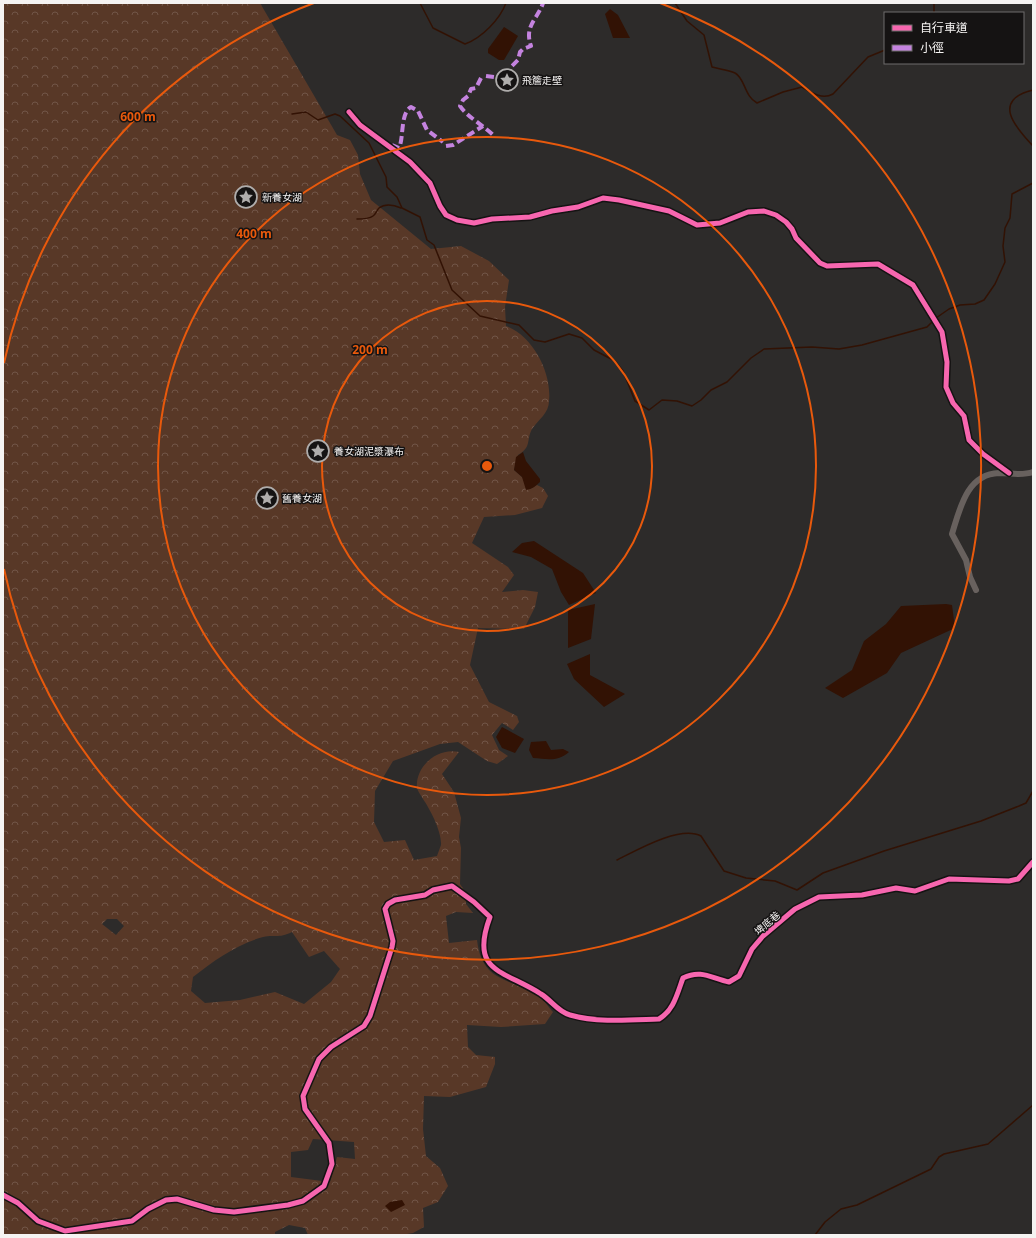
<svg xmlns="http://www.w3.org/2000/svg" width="1036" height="1238" font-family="'Open Sans','Noto Sans TC',sans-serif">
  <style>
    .forest { fill: url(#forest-crowns); fill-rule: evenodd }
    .wetland { fill: url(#wetland-marsh) }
    .water { fill: #321204 }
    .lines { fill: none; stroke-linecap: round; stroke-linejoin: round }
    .stream { stroke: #321204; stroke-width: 1.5 }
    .street { stroke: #68615e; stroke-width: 6 }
    .quiet { stroke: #c483df; stroke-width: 4; stroke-dasharray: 8 4; stroke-linecap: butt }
    .cycleway-casing { stroke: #151313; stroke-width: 8 }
    .cycleway { stroke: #f766af; stroke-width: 5 }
    .ring { fill: none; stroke: #e8590c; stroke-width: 2 }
    .labels { text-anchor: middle; stroke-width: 3; stroke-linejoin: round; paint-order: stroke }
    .poi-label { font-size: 10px; fill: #f5f3f2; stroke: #151313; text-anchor: start }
    .street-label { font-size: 10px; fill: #f5f3f2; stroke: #151313 }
    .centre { fill: #e8590c; stroke: #151313; stroke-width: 2 }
    .ring-label { font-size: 12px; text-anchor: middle; font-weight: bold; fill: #e8590c; stroke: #151313; stroke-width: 3; stroke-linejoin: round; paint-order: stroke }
  </style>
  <defs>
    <pattern id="forest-crowns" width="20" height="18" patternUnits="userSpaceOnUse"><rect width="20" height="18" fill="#583827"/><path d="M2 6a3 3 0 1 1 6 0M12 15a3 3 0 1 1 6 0" fill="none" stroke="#715547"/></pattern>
    <pattern id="wetland-marsh" width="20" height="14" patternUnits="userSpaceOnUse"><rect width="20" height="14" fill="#583827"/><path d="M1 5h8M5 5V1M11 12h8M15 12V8" fill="none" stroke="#715547"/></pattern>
  </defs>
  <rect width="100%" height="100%" fill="#2d2b2a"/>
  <path class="forest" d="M3,3h257l77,132 13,5 8,15 2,19 11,26 60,49 30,-3 28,15 20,19 -4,27 1,19c27,10 46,47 43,75 0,12 -11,19 -17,28 -6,11 0,18 -14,26l-4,15 8,7 8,12 7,-4 6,3 5,8 -6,12 -27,7 -31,2 -12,26 36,24 6,8 -12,17 21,-2 15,2 -3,15 -11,22 -46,-1 -8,37 19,37 28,14 2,6 -6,8 -11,-7 -10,12 7,15 9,6 -11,8 -10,-3 -29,-19 -18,2 -47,17 -18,30 -1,31 10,20 21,-2 9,20 23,-4c1,-3 3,-8 4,-11 1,-13 -11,-36 -18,-46 -2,-4 -5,-7 -6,-11 -2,-22 21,-41 42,-36l-17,22 12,18 7,26 -2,19 2,11 -1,36 6,9v11l7,9 -17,-1 -10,4 3,27 28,-3c5,43 32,37 61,56 6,3 10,11 15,16l-8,12 -44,3 -34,-2 1,22 8,8 19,2v7l-9,23 -36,10 -26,-1 -1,33 3,27 14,12 8,18 -10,16 -15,6 1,19 -11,6 -12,2h-93l-3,-7 -16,-3 -14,7v3h-272zM107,919h10l7,7 -8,9 -14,-11zM292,932l17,25 15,-6 16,18 -9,13 -27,22 -29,-12 -35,8 -35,3 -14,-12 2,-14c20,-16 44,-33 70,-40 11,-3 15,2 29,-5zM313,1139l41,3 1,17 -18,-2 -7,25 -39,-5v-25l17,-2z"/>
  <circle class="wetland" cx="267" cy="498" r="7"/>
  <g class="water">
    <polygon points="610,9 618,15 630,38 613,38 605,14"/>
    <polygon points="504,27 518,36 504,60 499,60 488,53 488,49"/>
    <path d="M523,452l3,9 14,18v3c-4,4 -8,7 -14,8l-4,-13 -8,-7 2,-13z"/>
    <polygon points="534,541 583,573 596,593 569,605 561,592 552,569 531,557 512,552 522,543"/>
    <polygon points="595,604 591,639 568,648 568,610"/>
    <polygon points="946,604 952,605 955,628 901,653 887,673 843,698 825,688 852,670 864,641 886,624 901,606"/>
    <polygon points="590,654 590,675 625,694 604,707 574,679 567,664"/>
    <polygon points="502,727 524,739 515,753 502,748 496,737"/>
    <path d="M546,741l5,9 12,-1 6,3c-11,10 -22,7 -36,6l-4,-8 2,-8z"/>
    <polygon points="402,1200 405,1205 391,1212 385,1206 390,1202"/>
  </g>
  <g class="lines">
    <g class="stream">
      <path d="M420,3l13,25 32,16c17,-6 35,-25 41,-41"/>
      <path d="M675,3l12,18 17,14 8,32c7,2 16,3 23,6 10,5 9,23 22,30l26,-11 19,-5c10,6 20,13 31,7l35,-37 17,-7"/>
      <polyline points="934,3 934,13"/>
      <path d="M1033,90c-41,10 -19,36 0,56"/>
      <polyline points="292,114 306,112 318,120 335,114 340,116 369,143 386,177 387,187 397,197 402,208 420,217 427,240 434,245 452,290 480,316 519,325 534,340 545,342 569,334 582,338 594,350 615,361 623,371 635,401 649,410 662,400 677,401 692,406 701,400 711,390 727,382 751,358 764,349 812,347 839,349 862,345 927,327 933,321"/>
      <path d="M357,219c6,0 12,0 16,-3 3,-2 4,-6 6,-8 7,-5 15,-3 22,0"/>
      <polyline points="936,318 949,309 960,305 975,304 984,300 995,284 1005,262 1003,246 1005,228 1010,218 1012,194 1033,183"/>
      <path d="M617,860c20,-10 63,-35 84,-24l23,35 22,7 29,3 22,9 26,-17 61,-22 97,-30 38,-15 7,-3 7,-12"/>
      <polyline points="815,1235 825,1222 841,1209 857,1205 931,1169 939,1157 944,1154 988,1144 1033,1105"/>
    </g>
    <g class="street">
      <polyline points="349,112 360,125 410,162 430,183 440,206 446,215 457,220 474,223 492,219 530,217 552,211 578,207 603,198 619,200 669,211 697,225 720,223 748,212 764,211 776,215 786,222 792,229 796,238 820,263 827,266 878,264 913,285 942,332 947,362 946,387 953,403 964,416 969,440 983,454 1009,473"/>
      <path d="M976,590l-6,-13 -4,-17 -14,-26c8,-26 15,-60 47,-61 12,0 23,3 34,-1"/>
      <path d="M3,1195l15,8 20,18 27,10 67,-10 16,-12 18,-9 11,-1 37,11 20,2 54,-7 15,-4 21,-15 8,-22 -3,-21 -24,-34 -2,-13 16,-37 12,-12 33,-21 6,-10 22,-69 1,-6 -8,-32 3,-5 7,-4 30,-5 8,-5 19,-4 22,16 16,15c-21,56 14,53 51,77 10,6 17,18 29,21 28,8 60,5 89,4 15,-9 18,-25 24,-41 18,-9 28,0 46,4l10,-6 13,-27 11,-13 32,-27 24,-12 43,-2 34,-7 19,3 34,-12 60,2 9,-2 15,-17"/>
    </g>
    <g class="quiet">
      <path d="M486,76l22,3 4,-13 6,-6 2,-8 3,-3 8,-3c-7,-20 6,-26 12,-43"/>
      <path d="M481,78l-5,10 -5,1 -3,7 -5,4 -3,6c7,11 25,20 35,31"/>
      <path d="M392,145l7,3c5,-10 1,-35 12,-41l7,4 9,19 16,12"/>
      <polyline points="446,146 453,145 483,126"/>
    </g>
    <g class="cycleway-casing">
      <g id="cycleway">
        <polyline points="349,112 360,125 410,162 430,183 440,206 446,215 457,220 474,223 492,219 530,217 552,211 578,207 603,198 619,200 669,211 697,225 720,223 748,212 764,211 776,215 786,222 792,229 796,238 820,263 827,266 878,264 913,285 942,332 947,362 946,387 953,403 964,416 969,440 983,454 1009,473"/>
        <path d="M3,1195l15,8 20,18 27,10 67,-10 16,-12 18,-9 11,-1 37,11 20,2 54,-7 15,-4 21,-15 8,-22 -3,-21 -24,-34 -2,-13 16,-37 12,-12 33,-21 6,-10 22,-69 1,-6 -8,-32 3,-5 7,-4 30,-5 8,-5 19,-4 22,16 16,15c-21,56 14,53 51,77 10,6 17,18 29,21 28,8 60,5 89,4 15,-9 18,-25 24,-41 18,-9 28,0 46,4l10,-6 13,-27 11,-13 32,-27 24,-12 43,-2 34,-7 19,3 34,-12 60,2 9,-2 15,-17"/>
      </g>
    </g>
    <use href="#cycleway" class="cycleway"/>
  </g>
  <g class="ring">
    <circle cx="487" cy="466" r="165"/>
    <circle cx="487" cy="466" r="329"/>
    <path d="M4 363A494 494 0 0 1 314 3M660 3A494 494 0 1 1 4 569"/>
  </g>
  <defs>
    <g id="sight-ring" transform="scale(1.15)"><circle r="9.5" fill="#151313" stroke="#afadac" stroke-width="1.5"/><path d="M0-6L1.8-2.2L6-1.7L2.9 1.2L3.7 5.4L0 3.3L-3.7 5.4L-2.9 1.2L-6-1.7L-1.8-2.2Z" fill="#afadac"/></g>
  </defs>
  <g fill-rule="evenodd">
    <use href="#sight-ring" x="507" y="80"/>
    <use href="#sight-ring" x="246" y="197"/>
    <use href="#sight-ring" x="318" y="451"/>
    <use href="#sight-ring" x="267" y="498"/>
  </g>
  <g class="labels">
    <g class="poi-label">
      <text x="522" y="84">飛簷走壁</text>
      <text x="262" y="201">新養女湖</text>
      <text x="334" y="455">養女湖泥漿瀑布</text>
      <text x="282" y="502">舊養女湖</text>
    </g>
    <g class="street-label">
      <text transform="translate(767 923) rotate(-41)" y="4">埤底巷</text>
    </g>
  </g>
  <circle cx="487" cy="466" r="6" class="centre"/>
  <g class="ring-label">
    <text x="138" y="121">600 m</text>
    <text x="254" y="238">400 m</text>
    <text x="370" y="354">200 m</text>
  </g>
  <rect width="1036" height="1238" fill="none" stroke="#f5f3f2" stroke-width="8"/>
  <rect x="884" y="12" width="140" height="52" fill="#151313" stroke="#6f6d6c"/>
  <rect x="892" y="25" width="20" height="6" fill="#f766af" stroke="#6f6d6c"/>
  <text x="920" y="32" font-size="12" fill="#f5f3f2">自行車道</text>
  <rect x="892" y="45" width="20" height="6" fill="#c483df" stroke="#6f6d6c"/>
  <text x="920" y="52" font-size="12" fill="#f5f3f2">小徑</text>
</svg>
